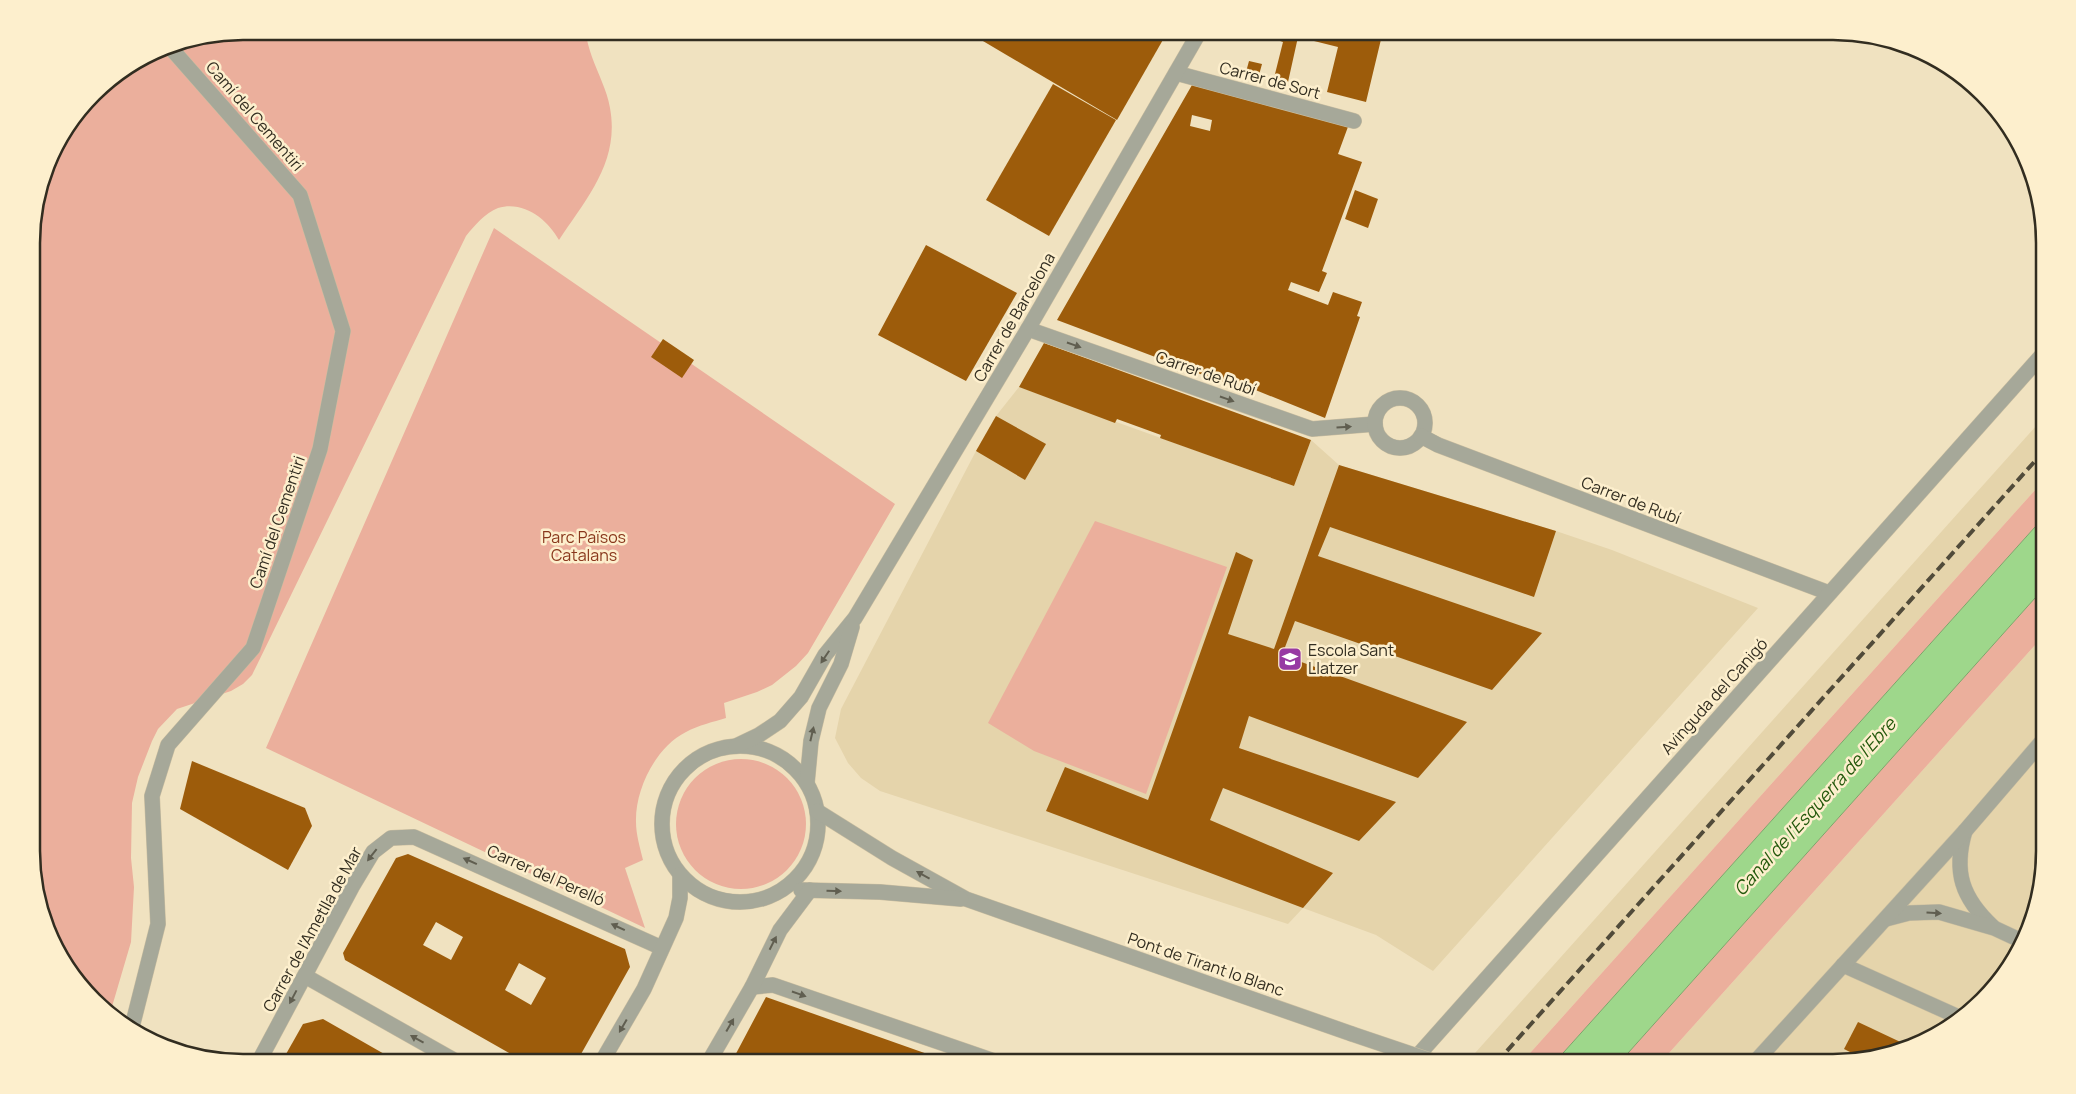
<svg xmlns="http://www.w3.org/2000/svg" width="2076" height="1094" font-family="Manrope,sans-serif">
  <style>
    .built { fill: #e5d4ab }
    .green { fill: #ebaf9c }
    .water { fill: #9ed78b; stroke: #7ea46b }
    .building { fill: #9d5c0b; fill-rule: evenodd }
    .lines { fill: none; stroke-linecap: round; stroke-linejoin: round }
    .lane-casing { stroke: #cabea0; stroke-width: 16 }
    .street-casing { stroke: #cabea0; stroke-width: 16 }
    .lane { stroke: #a6a899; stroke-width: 15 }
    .street { stroke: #a6a899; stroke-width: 15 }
    .rail { stroke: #514b3a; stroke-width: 4; stroke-dasharray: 10 5; stroke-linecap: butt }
    .street-bridge-casing { stroke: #cabea0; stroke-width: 16; stroke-linecap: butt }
    .street-bridge { stroke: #a6a899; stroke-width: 15 }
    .oneway { fill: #605e50 }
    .labels { text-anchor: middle; stroke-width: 5; stroke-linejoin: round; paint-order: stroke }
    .street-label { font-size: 16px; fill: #322d20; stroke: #fdefcd }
    .park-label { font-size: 16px; fill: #89371c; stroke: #fdefcd }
    .poi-label { font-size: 16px; fill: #322d20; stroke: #fdefcd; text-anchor: start }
    .water-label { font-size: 18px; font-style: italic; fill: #24590c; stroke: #fdefcd }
    .rim { fill: none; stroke: #322d20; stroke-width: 2.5 }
  </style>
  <rect width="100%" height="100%" fill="#f0e2c0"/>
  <g class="built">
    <polygon points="1019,387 1294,486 1311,440 1339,465 1556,531 1612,550 1758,608 1433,971 1376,935 1303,908 1288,924 880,791 861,778 848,763 835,738 841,709 976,451 996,416"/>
    <polygon points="2044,417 2044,480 1522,1062 1467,1062"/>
    <polygon points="2044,635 2045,851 2023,945 1992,991 1950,1027 1901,1052 1847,1062 1661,1062"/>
  </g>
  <g class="green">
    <path d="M243,31h342c2,9 4,18 7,26 6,17 15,33 18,51 10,54 -24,91 -51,132 -11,-20 -35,-40 -61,-32 -13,5 -23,17 -32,28l-214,439 -9,9 -12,7 -54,18 -19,20 -6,12 -14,36 -6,26 -1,55 3,29 -3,55 -20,68 -36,-30 -28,-48 -14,-53 -1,-650 21,-80 50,-65 59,-37z"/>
    <path d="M494,228l401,276 -87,149 -12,13 -24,19 -15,7 -33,11 2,15c-13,4 -27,7 -40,14 -30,15 -51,57 -50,90 0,13 4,25 7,38l-18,8 20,60 -379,-180z"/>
    <polygon points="2044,480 2044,517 1555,1062 1522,1062"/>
    <polygon points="1095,521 1227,567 1146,794 1034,751 988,723"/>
    <polygon points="2044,588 2044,635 1661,1062 1620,1062"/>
    <circle cx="741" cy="824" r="65"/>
  </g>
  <polygon class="water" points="2044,517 2044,588 1620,1062 1555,1062"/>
  <g class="building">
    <polygon points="966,31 1168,31 1117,120"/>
    <polygon points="1247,31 1265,31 1264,36"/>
    <polygon points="1271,31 1383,31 1366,102 1327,92 1338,47 1298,37 1288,82 1274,78 1283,42 1269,37"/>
    <polygon points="1249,61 1262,64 1259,75 1246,72"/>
    <polygon points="1053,84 1116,120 1049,236 986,200"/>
    <path d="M1192,85l157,39 -11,30 24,8 -40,109 5,2 -8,19 -28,-10 -3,8 40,15 5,-13 29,10 -5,14 3,1 -35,101 -72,-29 -2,4 -194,-73zM1192,115l20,5 -2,11 -20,-5z"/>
    <polygon points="1355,190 1378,199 1368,228 1345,219"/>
    <polygon points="926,245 1017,293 966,381 878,335"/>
    <polygon points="663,339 694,360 682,378 651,357"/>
    <polygon points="1044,343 1311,440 1294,486 1160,438 1161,435 1117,419 1115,423 1019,387"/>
    <polygon points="996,416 1046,444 1025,480 976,451"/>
    <polygon points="1339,465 1556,531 1534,597 1330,527 1318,556 1542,633 1492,690 1295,621 1282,655 1467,722 1418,778 1249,716 1239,748 1396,802 1359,841 1223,788 1210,820 1333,873 1303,908 1046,811 1065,767 1148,800 1236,552 1253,560 1228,634 1274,649"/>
    <polygon points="192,761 305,808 312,826 288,870 180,809"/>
    <path d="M408,854l217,95 5,18 -54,96h-49l-182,-103 -2,-7 53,-95zM436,922l27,15 -12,23 -28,-15zM519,963l27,15 -15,27 -26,-15z"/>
    <polygon points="766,997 950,1062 950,1063 731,1063"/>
    <polygon points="323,1019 400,1063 281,1063 303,1024"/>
    <polygon points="1858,1022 1911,1047 1901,1052 1864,1059 1844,1049"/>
  </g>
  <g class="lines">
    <g class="lane-casing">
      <polyline id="lane" points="1843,965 1961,1018"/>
    </g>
    <g class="street-casing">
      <g id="street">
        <polyline points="1176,73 1354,121"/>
        <polyline points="1028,329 1312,429 1375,424"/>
        <circle cx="1400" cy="423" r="25"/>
        <polyline points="1421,436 1438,445 1829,593"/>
        <circle cx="740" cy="824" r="78"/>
        <polyline points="736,746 759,735 780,721 801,697 825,655 855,618 1028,329 1200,31"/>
        <polyline points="807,783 811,741 819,708 841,664 852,627"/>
        <polyline points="817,811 892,858 966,899 1352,1034"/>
        <path d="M1965,831c-12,41 -3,67 28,96"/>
        <polyline points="801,890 880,892 961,899"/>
        <polyline points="1886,919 1909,913 1939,912 1994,928 2024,942"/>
        <polyline points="305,976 459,1063"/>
        <polyline points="752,987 773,985 1000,1063"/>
        <polyline points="132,1027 158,924 152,796 168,745 253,648 320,449 343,331 300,195 169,46"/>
        <polyline points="1412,1062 2043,354"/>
        <polyline points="1755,1062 1965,831 2044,739"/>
        <polyline points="258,1063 352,887 373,852 391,838 414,837 662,948"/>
        <polyline points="601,1063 644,989 676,918 680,898 680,875"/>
        <polyline points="708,1063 752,987 780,930 810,890"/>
      </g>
    </g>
    <use href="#lane" class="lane"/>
    <use href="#street" class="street"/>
    <polyline class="rail" points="1497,1062 2044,451"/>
    <g class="street-bridge-casing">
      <polyline id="street-bridge" points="1352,1034 1435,1062"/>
    </g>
    <use href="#street-bridge" class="street-bridge"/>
  </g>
  <defs><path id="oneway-solid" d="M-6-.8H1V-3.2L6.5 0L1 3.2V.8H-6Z" transform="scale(1.25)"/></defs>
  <g class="oneway">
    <use href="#oneway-solid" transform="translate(1074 345) rotate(19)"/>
    <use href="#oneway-solid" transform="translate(1227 399) rotate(19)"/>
    <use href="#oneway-solid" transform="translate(1344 427) rotate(-4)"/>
    <use href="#oneway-solid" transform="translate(825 657) rotate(124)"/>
    <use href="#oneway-solid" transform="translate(812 734) rotate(-77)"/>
    <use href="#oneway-solid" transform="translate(372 855) rotate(128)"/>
    <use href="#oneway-solid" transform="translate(470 861) rotate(-156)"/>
    <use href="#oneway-solid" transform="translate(923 875) rotate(-151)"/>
    <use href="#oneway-solid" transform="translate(834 891) rotate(2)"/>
    <use href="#oneway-solid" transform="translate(1934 913) rotate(3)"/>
    <use href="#oneway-solid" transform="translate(618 927) rotate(-155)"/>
    <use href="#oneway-solid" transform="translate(773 943) rotate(-63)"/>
    <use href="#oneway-solid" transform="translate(799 994) rotate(19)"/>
    <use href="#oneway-solid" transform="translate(293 997) rotate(118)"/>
    <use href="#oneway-solid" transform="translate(730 1025) rotate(-60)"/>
    <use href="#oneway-solid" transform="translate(623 1026) rotate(120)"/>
    <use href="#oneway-solid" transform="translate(417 1039) rotate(-151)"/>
  </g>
  <defs>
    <g id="school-square" transform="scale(1.25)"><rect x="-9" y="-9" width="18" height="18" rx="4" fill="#9739a3" stroke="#fdefcd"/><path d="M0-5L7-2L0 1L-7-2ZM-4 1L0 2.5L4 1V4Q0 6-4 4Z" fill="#fff"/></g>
  </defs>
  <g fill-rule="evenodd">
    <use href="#school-square" x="1290" y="659"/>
  </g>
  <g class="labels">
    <g class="street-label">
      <text transform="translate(1270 80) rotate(15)" y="6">Carrer de Sort</text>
      <text transform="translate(255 116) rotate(49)" y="6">Camí del Cementiri</text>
      <text transform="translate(1014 317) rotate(-60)" y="6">Carrer de Barcelona</text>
      <text transform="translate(1206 373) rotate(19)" y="6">Carrer de Rubí</text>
      <text transform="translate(1631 500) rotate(21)" y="6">Carrer de Rubí</text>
      <text transform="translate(277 522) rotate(-71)" y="6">Camí del Cementiri</text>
      <text transform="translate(1714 696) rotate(-48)" y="6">Avinguda del Canigó</text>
      <text transform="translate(546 875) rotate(24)" y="6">Carrer del Perelló</text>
      <text transform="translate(312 929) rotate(-61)" y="6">Carrer de l'Ametlla de Mar</text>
      <text transform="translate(1206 964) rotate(19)" y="6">Pont de Tirant lo Blanc</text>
    </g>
    <g class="park-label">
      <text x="584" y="543">Parc Països<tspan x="584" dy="18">Catalans</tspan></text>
    </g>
    <g class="poi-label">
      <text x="1308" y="656">Escola Sant<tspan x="1308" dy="18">Llatzer</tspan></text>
    </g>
    <g class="water-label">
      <text transform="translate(1815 807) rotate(-48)" y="6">Canal de l'Esquerra de l'Ebre</text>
    </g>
  </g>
  <path d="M0 0H2076V1094H0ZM243 40H1833A203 203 0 0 1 2036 243V851A203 203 0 0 1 1833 1054H243A203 203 0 0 1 40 851V243A203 203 0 0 1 243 40Z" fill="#fdefcd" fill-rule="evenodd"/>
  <path class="rim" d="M243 40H1833A203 203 0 0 1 2036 243V851A203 203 0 0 1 1833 1054H243A203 203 0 0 1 40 851V243A203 203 0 0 1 243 40Z"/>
</svg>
